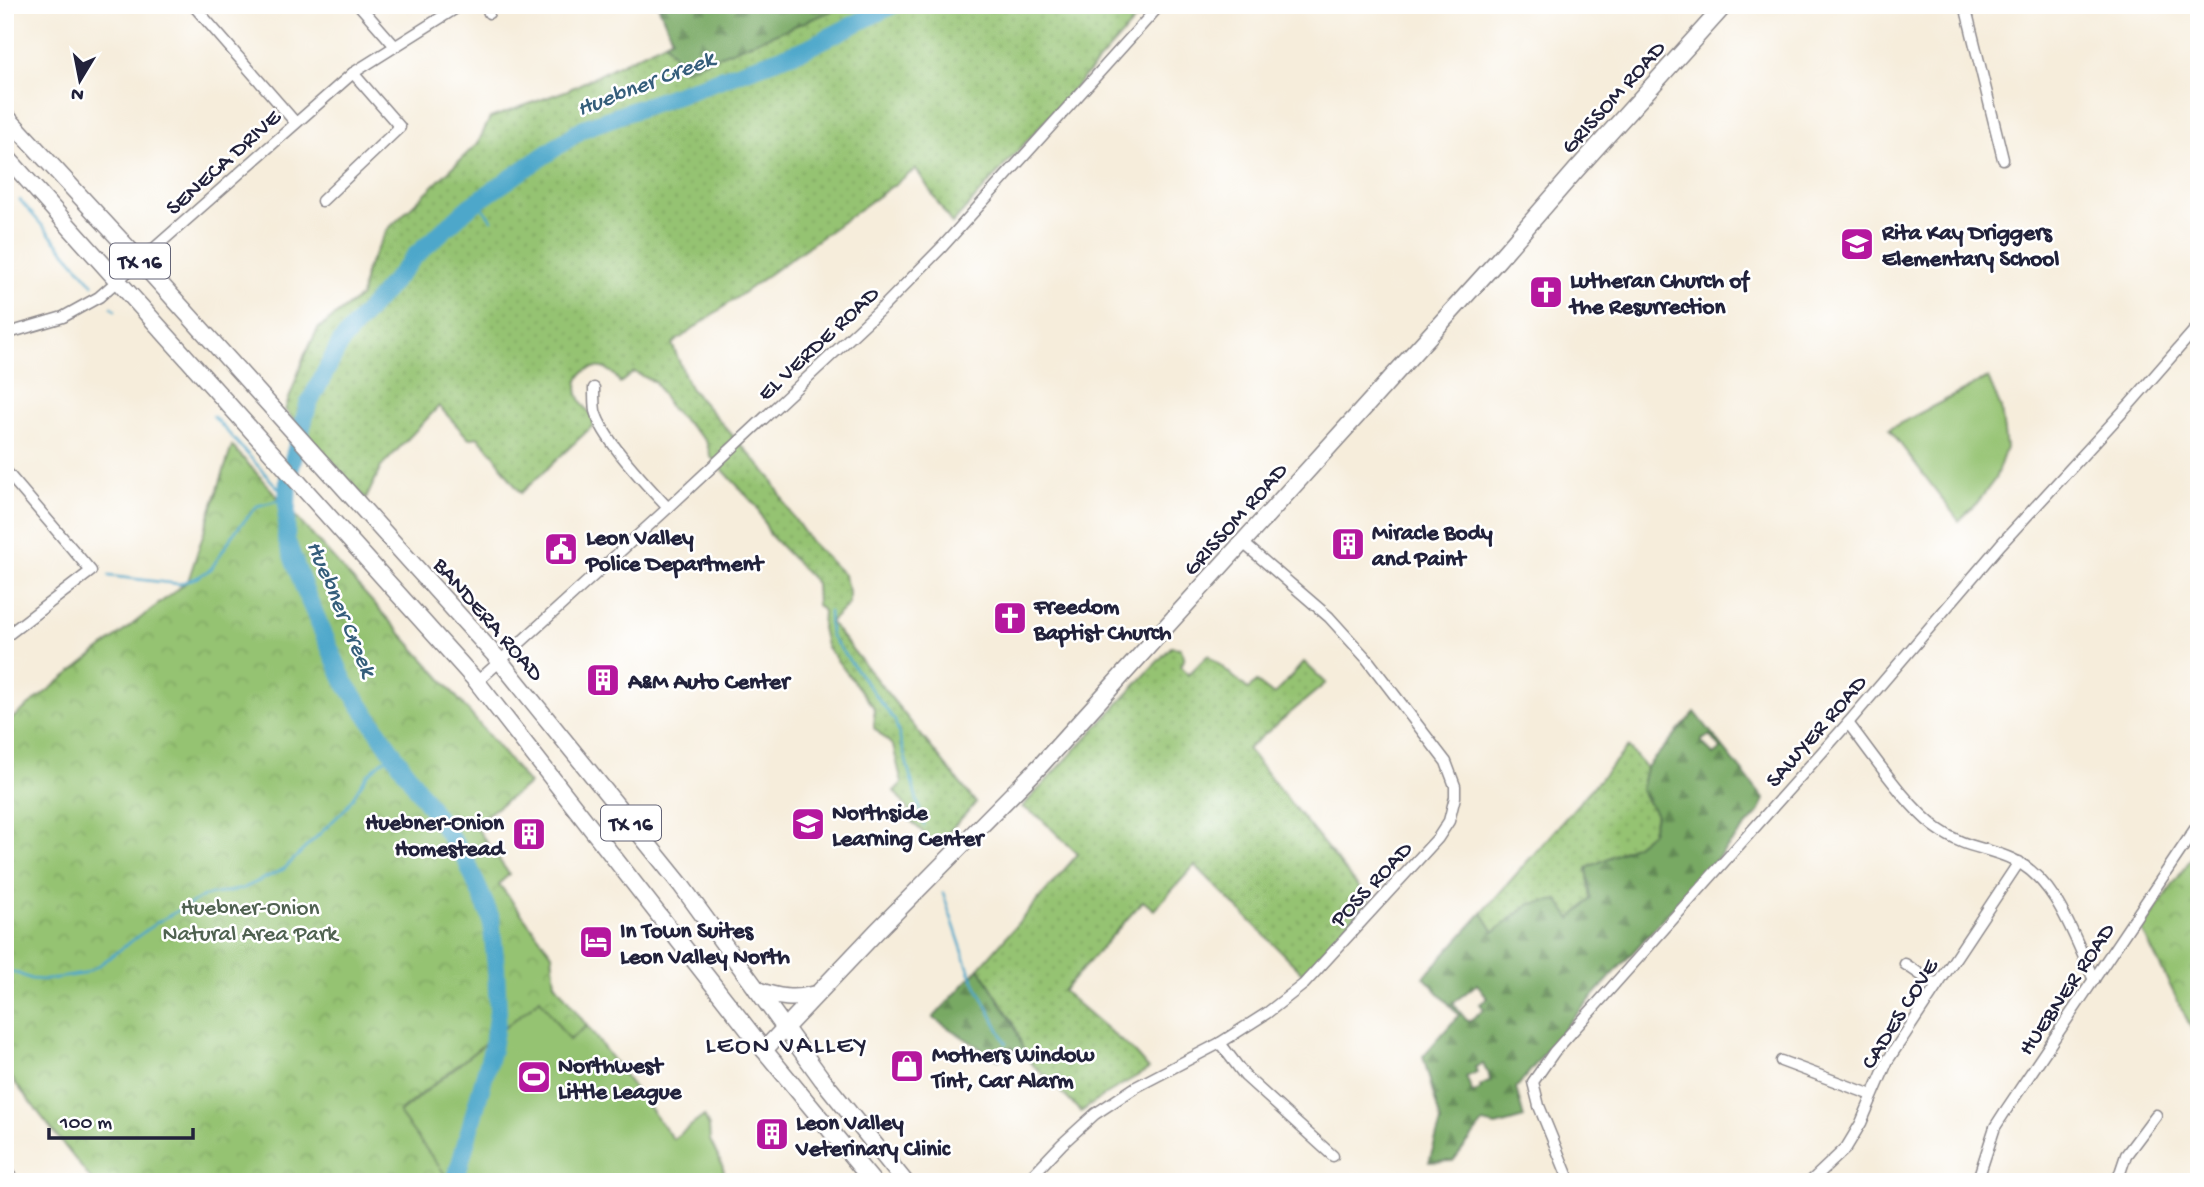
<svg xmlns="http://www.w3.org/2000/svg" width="2204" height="1187" font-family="'Gochi Hand',sans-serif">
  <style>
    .grass { fill: url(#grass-dots); stroke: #5c7256; stroke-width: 2 }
    .forest { fill: url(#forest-firs); stroke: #4d6650; stroke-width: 2; fill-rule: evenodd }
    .park { fill: url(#park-crowns); stroke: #5c7256; stroke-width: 2 }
    .garden { fill: #95c372; stroke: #5c7256; stroke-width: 2 }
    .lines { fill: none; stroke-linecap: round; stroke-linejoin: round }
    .stream { stroke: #4da7ca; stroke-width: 2.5 }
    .river { stroke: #4da7ca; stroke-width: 18 }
    .minor-casing { stroke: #8c888b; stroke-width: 13 }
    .primary-casing { stroke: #8c888b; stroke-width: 19 }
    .minor { stroke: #fff; stroke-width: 10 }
    .primary { stroke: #fff; stroke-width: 16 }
    .labels { text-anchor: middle; stroke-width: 5; stroke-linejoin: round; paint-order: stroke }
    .shield { fill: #fff; stroke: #646476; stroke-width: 2 }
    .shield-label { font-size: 21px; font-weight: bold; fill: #22223b }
    .street-label { font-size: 23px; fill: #22223b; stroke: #fff }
    .poi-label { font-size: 23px; font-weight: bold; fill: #22223b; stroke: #fff; text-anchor: start }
    .park-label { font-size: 23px; fill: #506251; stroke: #fff }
    .water-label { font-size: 24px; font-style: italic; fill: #355e7b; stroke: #fff }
    .quarter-label { font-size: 26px; letter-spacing: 2px; fill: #22223b; stroke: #fff }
  </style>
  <defs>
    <pattern id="grass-dots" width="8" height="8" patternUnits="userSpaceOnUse" patternTransform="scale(1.75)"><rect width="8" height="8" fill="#95c372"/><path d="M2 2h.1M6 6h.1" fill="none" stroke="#80a764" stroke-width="1.8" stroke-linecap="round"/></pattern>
    <pattern id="forest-firs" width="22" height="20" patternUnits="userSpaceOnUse" patternTransform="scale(1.75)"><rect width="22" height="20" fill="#78a964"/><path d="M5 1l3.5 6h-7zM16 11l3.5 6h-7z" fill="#628954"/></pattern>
    <pattern id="park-crowns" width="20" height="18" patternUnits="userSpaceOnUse" patternTransform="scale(1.75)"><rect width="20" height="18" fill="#95c372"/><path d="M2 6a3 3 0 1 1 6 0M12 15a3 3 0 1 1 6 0" fill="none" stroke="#80a764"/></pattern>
  </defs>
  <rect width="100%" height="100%" fill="#fff"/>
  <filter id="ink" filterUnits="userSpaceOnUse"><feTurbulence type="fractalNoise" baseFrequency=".0143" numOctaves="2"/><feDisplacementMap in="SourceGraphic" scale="14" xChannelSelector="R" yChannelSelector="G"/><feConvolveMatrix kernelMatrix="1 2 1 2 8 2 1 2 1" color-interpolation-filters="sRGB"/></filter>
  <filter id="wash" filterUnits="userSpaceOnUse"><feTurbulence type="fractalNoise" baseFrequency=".00686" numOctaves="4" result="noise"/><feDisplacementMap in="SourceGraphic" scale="28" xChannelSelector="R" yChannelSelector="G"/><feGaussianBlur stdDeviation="1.57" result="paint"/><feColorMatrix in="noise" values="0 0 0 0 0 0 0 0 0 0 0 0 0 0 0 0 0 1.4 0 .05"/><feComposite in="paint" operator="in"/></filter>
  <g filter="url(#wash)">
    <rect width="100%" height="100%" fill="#f6eddb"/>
    <g class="grass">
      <path d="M846,5h303l-197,219 -36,-55 -244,175 18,44 81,90 20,36 20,28 33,33 5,16v13l-19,18 146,181 -40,42 -29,-28 2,-2 -2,-7 -13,-17 8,-8 -9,-37 -19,-18v-20l-48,-62 -4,-18 1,-17 -6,-6 -1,-22 -46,-48 -13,-28 -46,-50 -5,-16 -35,-32 -16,-27 -21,-10 -14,11c-14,-27 -49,-16 -42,11 3,11 13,20 19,28l-76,71c-16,-18 -25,-41 -44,-56l-8,2 -30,-33 -58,61 -15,32 -81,-89 20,-56 13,-25 43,-33 5,-26 21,-40 91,-87 12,-25 78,-28 97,-48 19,28z"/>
      <path d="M1171,647l9,1c5,8 6,10 1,18l7,9 20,-20 40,34 9,-7 17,13 30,-33 22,21 -79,66 122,151 -66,74 -108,-109 -41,45 -11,-9 -80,90 72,62 14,16 -43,25 -25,18 -55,-54 -12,-34 -35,-56 99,-114 -39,-37 -17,-10z"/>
      <polygon points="1628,747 1646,768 1641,790 1656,815 1652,832 1636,845 1587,868 1591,899 1571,920 1530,904 1494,933 1482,913"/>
    </g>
    <g class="forest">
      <polygon points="658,5 829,5 832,11 684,70 665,42 672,38"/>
      <path d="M1695,712l69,87 -4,12 -190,211 -54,66 8,30 -28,8 -13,-3 -30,38 -24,1 12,-40 -18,-66 36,-41 -35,-38 58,-64 12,19 36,-28 28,-4 13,19 20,-20 -4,-31 49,-23 16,-13 4,-17 -15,-25 5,-22zM1710,735l11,14 -8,6 -12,-14zM1477,984l11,14 -8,6 4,5 -16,13 -15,-19zM1483,1064l8,17 -11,5 1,3 -8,4 -7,-16 11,-5 -2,-5z"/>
      <polygon points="979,968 1014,1024 1026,1058 1011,1047 999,1060 933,1018"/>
    </g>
    <g class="park">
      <polygon points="232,446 440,677 529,784 474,824 509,874 499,884 552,954 555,983 587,1026 569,1041 540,1000 399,1112 451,1182 93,1182 5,1070 5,724 188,581"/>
      <polygon points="2199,847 2199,1043 2142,930"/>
    </g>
    <g class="garden">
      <polygon points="1988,378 2001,408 2006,448 1995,479 1977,503 1959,521 1889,429"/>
      <polygon points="540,999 569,1040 587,1026 673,1139 704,1116 709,1127 710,1140 722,1165 727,1182 451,1182 399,1113"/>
    </g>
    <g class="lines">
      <g class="stream">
        <polyline points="20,200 93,284"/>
        <polyline points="477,201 492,220"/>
        <polyline points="112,307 115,310"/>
        <polyline points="109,576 179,584 198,577 211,569 234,533 257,506 287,498 213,416"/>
        <polyline points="829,611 830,635 895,721 924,825"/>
        <polyline points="943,893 970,973 1006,1043"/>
        <polyline points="5,973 14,972 31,979 46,980 83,974 98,966 156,923 204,896 242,889 284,869 346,808 367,775 392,753"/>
      </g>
      <polyline class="river" points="455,1182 492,1049 498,1012 496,967 491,918 466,860 344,681 305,591 286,539 288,478 308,405 341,342 415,256 469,207 584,128 805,49 893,5"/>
    </g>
  </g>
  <g filter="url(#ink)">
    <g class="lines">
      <g class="minor-casing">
        <g id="minor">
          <polyline points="193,5 295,122"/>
          <polyline points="359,5 394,45"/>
          <polyline points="486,5 489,13"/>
          <polyline points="1965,5 2003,159"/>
          <polyline points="322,201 400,127 353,73"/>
          <polyline points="5,334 63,317 99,297 353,73 461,5"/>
          <path d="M594,388c0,8 0,16 1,23 8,29 52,74 73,97"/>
          <polyline points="5,470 91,571 5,637"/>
          <polyline points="477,682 668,508 883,307 943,246 1160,5"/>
          <path d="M1848,723c25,32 59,84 90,106 26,19 48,18 74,30 45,20 62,79 82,121"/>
          <polyline points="1905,964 1936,985"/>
          <polyline points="1220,1043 1245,1076 1333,1156"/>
          <polyline points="1781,1061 1872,1095"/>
          <polyline points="5,1169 15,1182"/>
          <polyline points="1026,1182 1062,1144 1095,1114 1136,1087 1220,1043 1267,1013 1304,984 1438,838 1449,821 1455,797 1455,786 1446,762 1367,659 1329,617 1242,542"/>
          <polyline points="1570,1182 1539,1106 1533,1082 1554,1052 1848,723 2001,544 2129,405 2199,325"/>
          <polyline points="1810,1182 1846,1148 1861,1123 1888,1060 2019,862"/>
          <polyline points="1977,1182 1995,1127 2004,1113 2199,823"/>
          <polyline points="2117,1182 2126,1155 2156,1115"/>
        </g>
      </g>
      <g class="primary-casing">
        <g id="primary">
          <polyline points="5,115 139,260 500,661 681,885 822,1079 905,1182"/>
          <polyline points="5,155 477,682 764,1050 873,1182"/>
          <path d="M757,990c21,8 38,10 59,4"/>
          <polyline points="764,1050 878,930 1040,766 1498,260 1577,169 1725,5"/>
        </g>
      </g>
      <use href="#minor" class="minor"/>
      <use href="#primary" class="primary"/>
    </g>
  </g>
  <defs>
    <g id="school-square" transform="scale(1.75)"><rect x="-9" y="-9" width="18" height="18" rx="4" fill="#b5179e" stroke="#fff"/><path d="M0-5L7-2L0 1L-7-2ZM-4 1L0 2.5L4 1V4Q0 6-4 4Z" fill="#fff"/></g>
    <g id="church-square" transform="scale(1.75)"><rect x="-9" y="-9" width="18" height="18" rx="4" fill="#b5179e" stroke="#fff"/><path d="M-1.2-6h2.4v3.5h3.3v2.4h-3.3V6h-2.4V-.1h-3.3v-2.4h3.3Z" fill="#fff"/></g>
    <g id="building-square" transform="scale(1.75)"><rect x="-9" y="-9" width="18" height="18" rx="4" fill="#b5179e" stroke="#fff"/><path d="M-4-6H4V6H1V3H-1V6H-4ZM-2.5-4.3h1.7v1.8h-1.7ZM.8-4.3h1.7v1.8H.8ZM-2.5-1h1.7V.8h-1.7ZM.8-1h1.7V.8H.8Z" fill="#fff"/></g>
    <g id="civic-square" transform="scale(1.75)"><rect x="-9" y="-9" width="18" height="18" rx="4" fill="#b5179e" stroke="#fff"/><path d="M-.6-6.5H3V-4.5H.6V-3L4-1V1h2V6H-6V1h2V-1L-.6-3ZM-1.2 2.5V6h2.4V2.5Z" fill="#fff"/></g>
    <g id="hotel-square" transform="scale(1.75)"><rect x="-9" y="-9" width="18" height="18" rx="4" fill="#b5179e" stroke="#fff"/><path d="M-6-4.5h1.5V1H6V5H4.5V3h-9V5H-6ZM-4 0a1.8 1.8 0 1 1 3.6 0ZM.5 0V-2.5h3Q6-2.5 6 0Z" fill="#fff"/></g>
    <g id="shop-square" transform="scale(1.75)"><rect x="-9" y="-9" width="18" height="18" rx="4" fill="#b5179e" stroke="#fff"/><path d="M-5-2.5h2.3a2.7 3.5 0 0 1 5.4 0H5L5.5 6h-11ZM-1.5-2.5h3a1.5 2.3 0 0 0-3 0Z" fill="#fff"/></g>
    <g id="stadium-square" transform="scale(1.75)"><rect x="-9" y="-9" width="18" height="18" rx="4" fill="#b5179e" stroke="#fff"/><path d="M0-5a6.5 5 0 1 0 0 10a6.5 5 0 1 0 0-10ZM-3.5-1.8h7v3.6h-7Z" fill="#fff"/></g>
  </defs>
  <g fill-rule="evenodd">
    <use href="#school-square" x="1857" y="244"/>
    <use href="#church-square" x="1546" y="292"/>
    <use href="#building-square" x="1348" y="544"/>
    <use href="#civic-square" x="561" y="549"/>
    <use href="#church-square" x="1010" y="618"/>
    <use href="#building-square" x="603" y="680"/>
    <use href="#school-square" x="808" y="824"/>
    <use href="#building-square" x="529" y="834"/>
    <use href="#hotel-square" x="596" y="942"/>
    <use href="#shop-square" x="907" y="1066"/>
    <use href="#stadium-square" x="534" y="1077"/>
    <use href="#building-square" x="772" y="1134"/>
  </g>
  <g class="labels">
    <g class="shield">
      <rect x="110" y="243.5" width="60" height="35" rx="5"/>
      <rect x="601" y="805.5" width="60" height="35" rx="5"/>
    </g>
    <g class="shield-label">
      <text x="140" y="268">TX 16</text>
      <text x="631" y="830">TX 16</text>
    </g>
    <g class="street-label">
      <text transform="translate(1612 96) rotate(-48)" y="8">GRISSOM ROAD</text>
      <text transform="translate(222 161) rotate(-42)" y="8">SENECA DRIVE</text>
      <text transform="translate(817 342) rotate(-43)" y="8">EL VERDE ROAD</text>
      <text transform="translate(1234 518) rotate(-48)" y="8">GRISSOM ROAD</text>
      <text transform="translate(490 618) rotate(49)" y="8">BANDERA ROAD</text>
      <text transform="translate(1815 730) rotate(-49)" y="8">SAWYER ROAD</text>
      <text transform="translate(1370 883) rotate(-47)" y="8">POSS ROAD</text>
      <text transform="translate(2065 988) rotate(-56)" y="8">HUEBNER ROAD</text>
      <text transform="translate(1898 1013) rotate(-58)" y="8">CADES COVE</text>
    </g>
    <g class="poi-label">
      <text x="1882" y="239">Rita Kay Driggers<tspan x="1882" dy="26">Elementary School</tspan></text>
      <text x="1570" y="287">Lutheran Church of<tspan x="1570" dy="26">the Resurrection</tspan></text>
      <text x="1372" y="539">Miracle Body<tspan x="1372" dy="26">and Paint</tspan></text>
      <text x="586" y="544">Leon Valley<tspan x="586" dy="26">Police Department</tspan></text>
      <text x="1034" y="613">Freedom<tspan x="1034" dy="26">Baptist Church</tspan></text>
      <text x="628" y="688">A&amp;M Auto Center</text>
      <text x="832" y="819">Northside<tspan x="832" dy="26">Learning Center</tspan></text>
      <text x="504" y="829" text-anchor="end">Huebner-Onion<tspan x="504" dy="26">Homestead</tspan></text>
      <text x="620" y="937">In Town Suites<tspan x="620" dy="26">Leon Valley North</tspan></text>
      <text x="932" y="1061">Mothers Window<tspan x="932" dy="26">Tint, Car Alarm</tspan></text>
      <text x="558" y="1072">Northwest<tspan x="558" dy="26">Little League</tspan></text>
      <text x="796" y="1129">Leon Valley<tspan x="796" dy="26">Veterinary Clinic</tspan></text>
    </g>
    <g class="park-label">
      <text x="250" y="914">Huebner-Onion<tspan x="250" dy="26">Natural Area Park</tspan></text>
    </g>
    <g class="water-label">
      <text transform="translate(645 82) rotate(-21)" y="8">Huebner Creek</text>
      <text transform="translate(343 608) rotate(67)" y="8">Huebner Creek</text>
    </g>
    <g class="quarter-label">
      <text x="787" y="1052">LEON VALLEY</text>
    </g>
  </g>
  <rect width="2204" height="1187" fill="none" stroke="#fff" stroke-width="28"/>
  <g transform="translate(80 80) rotate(190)" stroke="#ffffff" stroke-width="5" paint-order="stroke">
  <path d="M0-5L12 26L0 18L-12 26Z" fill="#22223b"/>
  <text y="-10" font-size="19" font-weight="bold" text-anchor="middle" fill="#22223b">N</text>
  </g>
  <path d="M49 1128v10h144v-10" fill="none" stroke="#22223b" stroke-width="3.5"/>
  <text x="60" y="1128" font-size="21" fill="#22223b" stroke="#ffffff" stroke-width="5" paint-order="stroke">100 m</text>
</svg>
